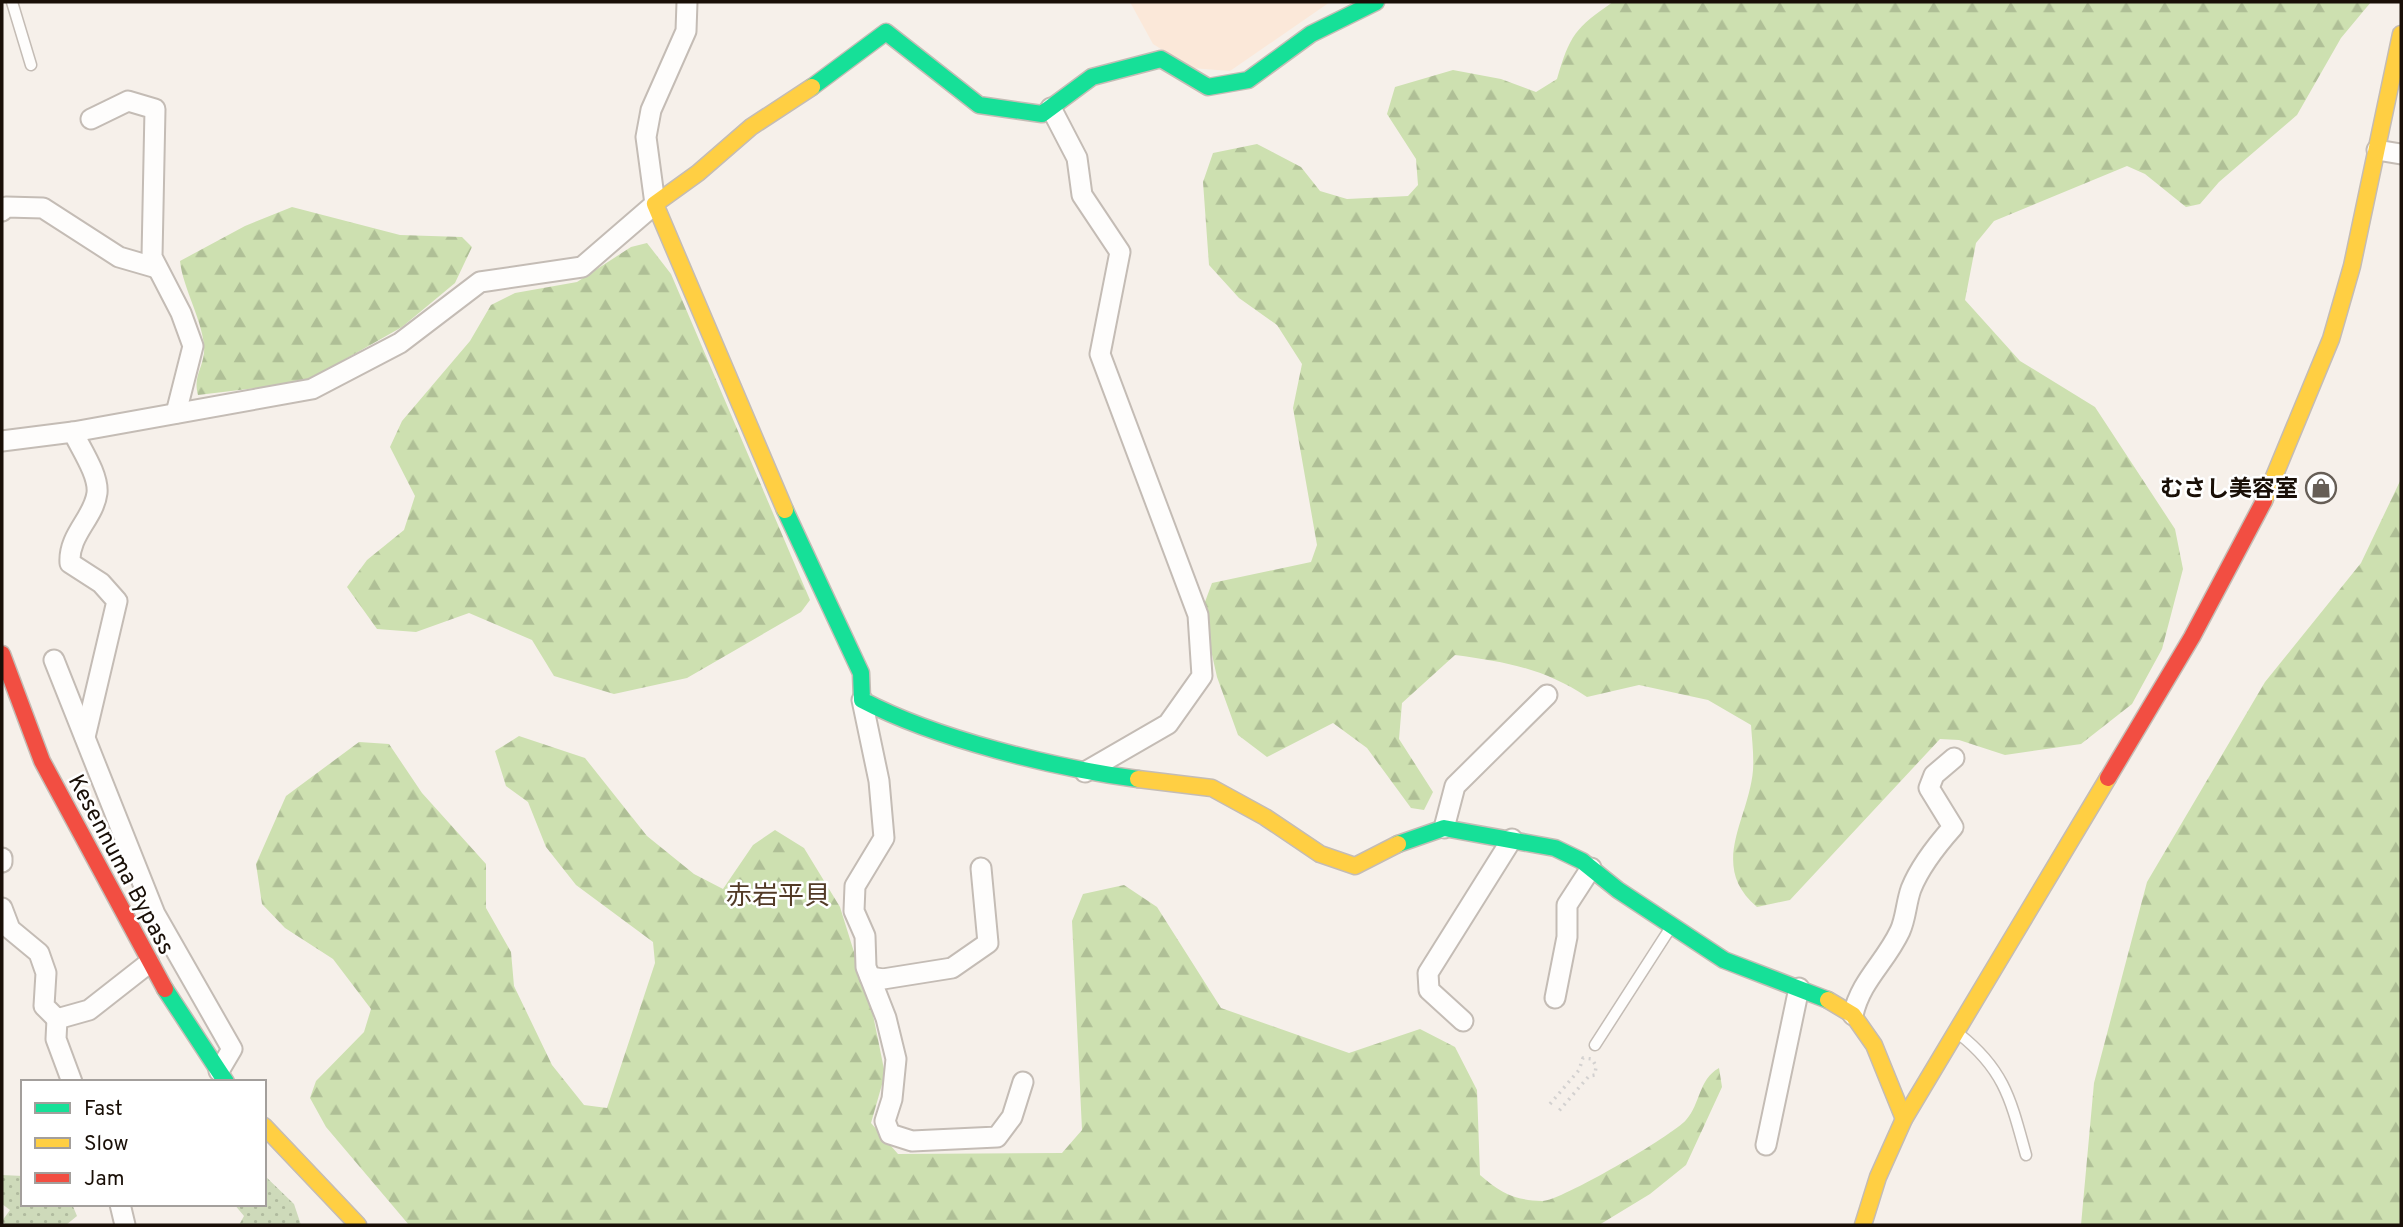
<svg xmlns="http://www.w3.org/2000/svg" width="2403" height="1227" font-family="Overpass,'Noto Sans JP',sans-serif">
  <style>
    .built { fill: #fbe8d9 }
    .grass { fill: url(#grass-dots) }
    .forest { fill: url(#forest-firs) }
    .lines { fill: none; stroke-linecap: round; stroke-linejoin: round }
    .lane-casing { stroke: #c4bcb5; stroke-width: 13 }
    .street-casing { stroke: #c4bcb5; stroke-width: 23 }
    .fast-casing { stroke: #c4bcb5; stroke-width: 19 }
    .slow-casing { stroke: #c4bcb5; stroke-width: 19 }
    .jam-casing { stroke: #c4bcb5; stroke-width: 19 }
    .path { stroke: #d3d1d0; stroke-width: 3.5; stroke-dasharray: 2 5; stroke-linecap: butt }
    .lane { stroke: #fefdfc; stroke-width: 10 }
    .street { stroke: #fefdfc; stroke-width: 19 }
    .fast { stroke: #16e098; stroke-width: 16 }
    .slow { stroke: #ffcf43; stroke-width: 16 }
    .jam { stroke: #f24e42; stroke-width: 16 }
    .labels { text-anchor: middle; stroke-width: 5; stroke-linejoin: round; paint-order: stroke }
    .poi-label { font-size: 23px; font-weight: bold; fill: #190f07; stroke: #fff; text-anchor: end }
    .street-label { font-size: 23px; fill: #190f07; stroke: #fff }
    .quarter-label { font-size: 26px; fill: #523a26; stroke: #fff }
  </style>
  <defs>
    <pattern id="grass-dots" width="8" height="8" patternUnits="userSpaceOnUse" patternTransform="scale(1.75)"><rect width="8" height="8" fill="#cedaba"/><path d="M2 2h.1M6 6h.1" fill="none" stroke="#b0ba9e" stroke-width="1.8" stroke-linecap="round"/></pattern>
    <pattern id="forest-firs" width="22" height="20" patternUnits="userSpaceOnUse" patternTransform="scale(1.75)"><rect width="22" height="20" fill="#cde0b0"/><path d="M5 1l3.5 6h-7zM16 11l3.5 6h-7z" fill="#afbf96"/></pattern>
  </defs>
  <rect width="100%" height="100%" fill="#f6f0ea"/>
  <polygon class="built" points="1130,2 1330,2 1230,71 1191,68 1153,44"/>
  <g class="grass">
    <polygon points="2,1175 23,1176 23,1204 72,1204 77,1216 66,1225 6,1225 2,1221 10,1210 2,1204"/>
    <polygon points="264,1175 294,1204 301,1225 239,1225 244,1216 234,1204 264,1204"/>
  </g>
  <g class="forest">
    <path d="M1613,2h758l-30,36 -44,77 -78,67 -19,22 -14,3 -41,-33 -18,-8 -133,55 -18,22 -11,57 55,61 75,46 80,122 8,40 -21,80 -30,55 -51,40 -76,11 -46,-15 -19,-1 -150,161 -33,7c-49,-42 -8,-87 -4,-137 1,-15 -1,-30 -2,-45l-43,-25 -69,-15 -52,12c-44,-29 -81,-35 -132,-42l-53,48 -3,36 34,53 -9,18 -13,-2 -44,-60 -34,-25 -66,34 -29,-22 -21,-58 -15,-67 10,-27 99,-21 6,-17 -24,-137 9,-44 -25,-39 -38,-27 -30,-33 -6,-83 10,-29 44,-9 44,23 19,24 27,8 61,-3 10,-11 -2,-26 -29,-45 8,-27 58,-17 48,9 35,13 21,-13c13,-44 18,-51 56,-77z"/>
    <path d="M292,207l108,28 62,2 10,10 -17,36 -53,44 -97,55 -107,13c-5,-18 4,-25 6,-42 2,-27 -21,-63 -24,-92l65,-35z"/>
    <polygon points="647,243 671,274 810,600 801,612 687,678 614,694 554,676 532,640 469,613 416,632 377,629 347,587 367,560 404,530 415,496 390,447 402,421 470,341 491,305 515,293 577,282 631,247"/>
    <polygon points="2401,479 2401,1225 2081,1225 2094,1083 2147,882 2265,682 2361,563"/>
    <path d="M519,736l66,22 62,78 47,38 29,15 30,-44 22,-15 29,18 36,59 32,103 13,64 -14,49 27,31 164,-1 20,-23 -10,-209 11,-27 41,-9 33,22 64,101 128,45 71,-24 35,18 22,43 3,85c21,18 33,25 62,26 17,1 130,-65 144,-81 15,-17 12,-40 33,-52l3,19 -36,78 -36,29 -51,31h-1190l-83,-98 -16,-29 6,-17 48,-49 7,-23 -38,-50 -48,-31 -23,-24 -6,-40 30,-68 73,-54 30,2 33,49 64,71v44l25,44 3,34 38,79 32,40 23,3 48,-145 -2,-21 -77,-57 -30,-38 -18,-45 -22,-16 -11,-35z"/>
  </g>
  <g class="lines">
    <g class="lane-casing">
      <g id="lane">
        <polyline points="12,2 31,65"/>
        <path d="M1959,1034c46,36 52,67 67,121"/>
        <polyline points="1595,1045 1671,927"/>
      </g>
    </g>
    <g class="street-casing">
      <g id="street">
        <polyline points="1051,108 1077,158 1082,195 1120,252 1100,354 1198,615 1202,676 1168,724 1085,772"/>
        <polyline points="91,119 128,101 155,109 152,257 181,313 193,346 176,413"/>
        <polyline points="2377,150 2401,154"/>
        <polyline points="2,211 6,207 43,208 119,257 157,268"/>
        <path d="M73,432c8,17 26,43 24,61 -3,25 -29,42 -27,70l31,20 16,18 -32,136"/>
        <polyline points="2,441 73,432 312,389 400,343 480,282 582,267 655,204 646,137 651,110 686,31 687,2"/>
        <polyline points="54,660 155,914 232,1049 219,1071"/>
        <polyline points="862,700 879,781 884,838 855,886 854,911 865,936 866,967 886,1018 896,1059 892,1099 885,1121 890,1134 912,1141 997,1137 1012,1117 1023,1082"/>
        <polyline points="1444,828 1455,786 1547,695"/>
        <polyline points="2,858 2,862"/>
        <polyline points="2,908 10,929 39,953 46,973 44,1006 57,1019 89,1010 149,963"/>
        <polyline points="870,977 883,979 952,968 988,943 981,868"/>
        <polyline points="1555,998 1567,937 1567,905 1591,868"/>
        <path d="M1853,1015c8,-35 32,-52 47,-84 6,-13 6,-28 11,-42 9,-23 26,-44 42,-62l-24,-39 5,-13 20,-17"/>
        <polyline points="57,1019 56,1039 72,1082"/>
        <polyline points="1463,1021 1429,990 1428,973 1512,839"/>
        <polyline points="1766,1145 1799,988"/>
        <polyline points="120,1204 125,1225"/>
      </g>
    </g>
    <g class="fast-casing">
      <g id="fast">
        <polyline points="812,87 886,32 979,105 1042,114 1092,77 1161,59 1208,87 1248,80 1311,34 1376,2"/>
        <path d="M785,510l76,163 1,27c74,39 193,68 276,79"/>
        <polyline points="1398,844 1444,828 1555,848 1582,861 1618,890 1724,960 1828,1000"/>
        <polyline points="165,989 226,1082"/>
      </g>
    </g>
    <g class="slow-casing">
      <g id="slow">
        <polyline points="2264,501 2331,339 2352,266 2401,34"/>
        <polyline points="785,510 655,204 698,173 751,127 812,87"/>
        <polyline points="1138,779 1212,788 1265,817 1320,854 1355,866 1398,844"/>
        <polyline points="1828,1000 1853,1015 1874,1045 1904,1119"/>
        <polyline points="264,1126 358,1225"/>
        <polyline points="1863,1225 1878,1177 1904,1119 2108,778"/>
      </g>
    </g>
    <g class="jam-casing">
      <g id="jam">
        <polyline points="2,654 42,761 165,989"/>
        <polyline points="2108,778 2192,637 2264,501"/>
      </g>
    </g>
    <polyline class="path" points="1550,1104 1579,1070 1583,1058 1592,1059 1596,1066 1595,1075 1589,1076 1558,1112"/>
    <use href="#lane" class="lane"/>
    <use href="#street" class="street"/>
    <use href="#fast" class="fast"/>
    <use href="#slow" class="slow"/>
    <use href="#jam" class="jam"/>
  </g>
  <defs>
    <g id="shop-ring" transform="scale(1.575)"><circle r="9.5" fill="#fff" stroke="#665e56" stroke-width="1.5"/><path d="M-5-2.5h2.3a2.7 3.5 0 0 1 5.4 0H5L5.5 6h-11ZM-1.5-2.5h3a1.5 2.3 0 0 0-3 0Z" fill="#665e56"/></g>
  </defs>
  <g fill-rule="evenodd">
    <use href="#shop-ring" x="2321" y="488"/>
  </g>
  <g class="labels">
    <g class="poi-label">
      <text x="2298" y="496">むさし美容室</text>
    </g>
    <g class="street-label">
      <text transform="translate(122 864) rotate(62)" y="8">Kesennuma Bypass</text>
    </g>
    <g class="quarter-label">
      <text x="778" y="904">赤岩平貝</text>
    </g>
  </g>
  <rect width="2403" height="1227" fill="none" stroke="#190f07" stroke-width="7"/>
  <rect x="21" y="1080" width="245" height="126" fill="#ffffff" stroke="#a39f9c" stroke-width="2"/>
  <rect x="35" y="1103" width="35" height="10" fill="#16e098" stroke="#a39f9c" stroke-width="2"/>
  <text x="84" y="1115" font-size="21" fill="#190f07">Fast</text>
  <rect x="35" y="1138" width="35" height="10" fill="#ffcf43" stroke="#a39f9c" stroke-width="2"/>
  <text x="84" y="1150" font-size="21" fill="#190f07">Slow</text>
  <rect x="35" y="1173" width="35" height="10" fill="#f24e42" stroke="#a39f9c" stroke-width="2"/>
  <text x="84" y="1185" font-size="21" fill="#190f07">Jam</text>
</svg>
